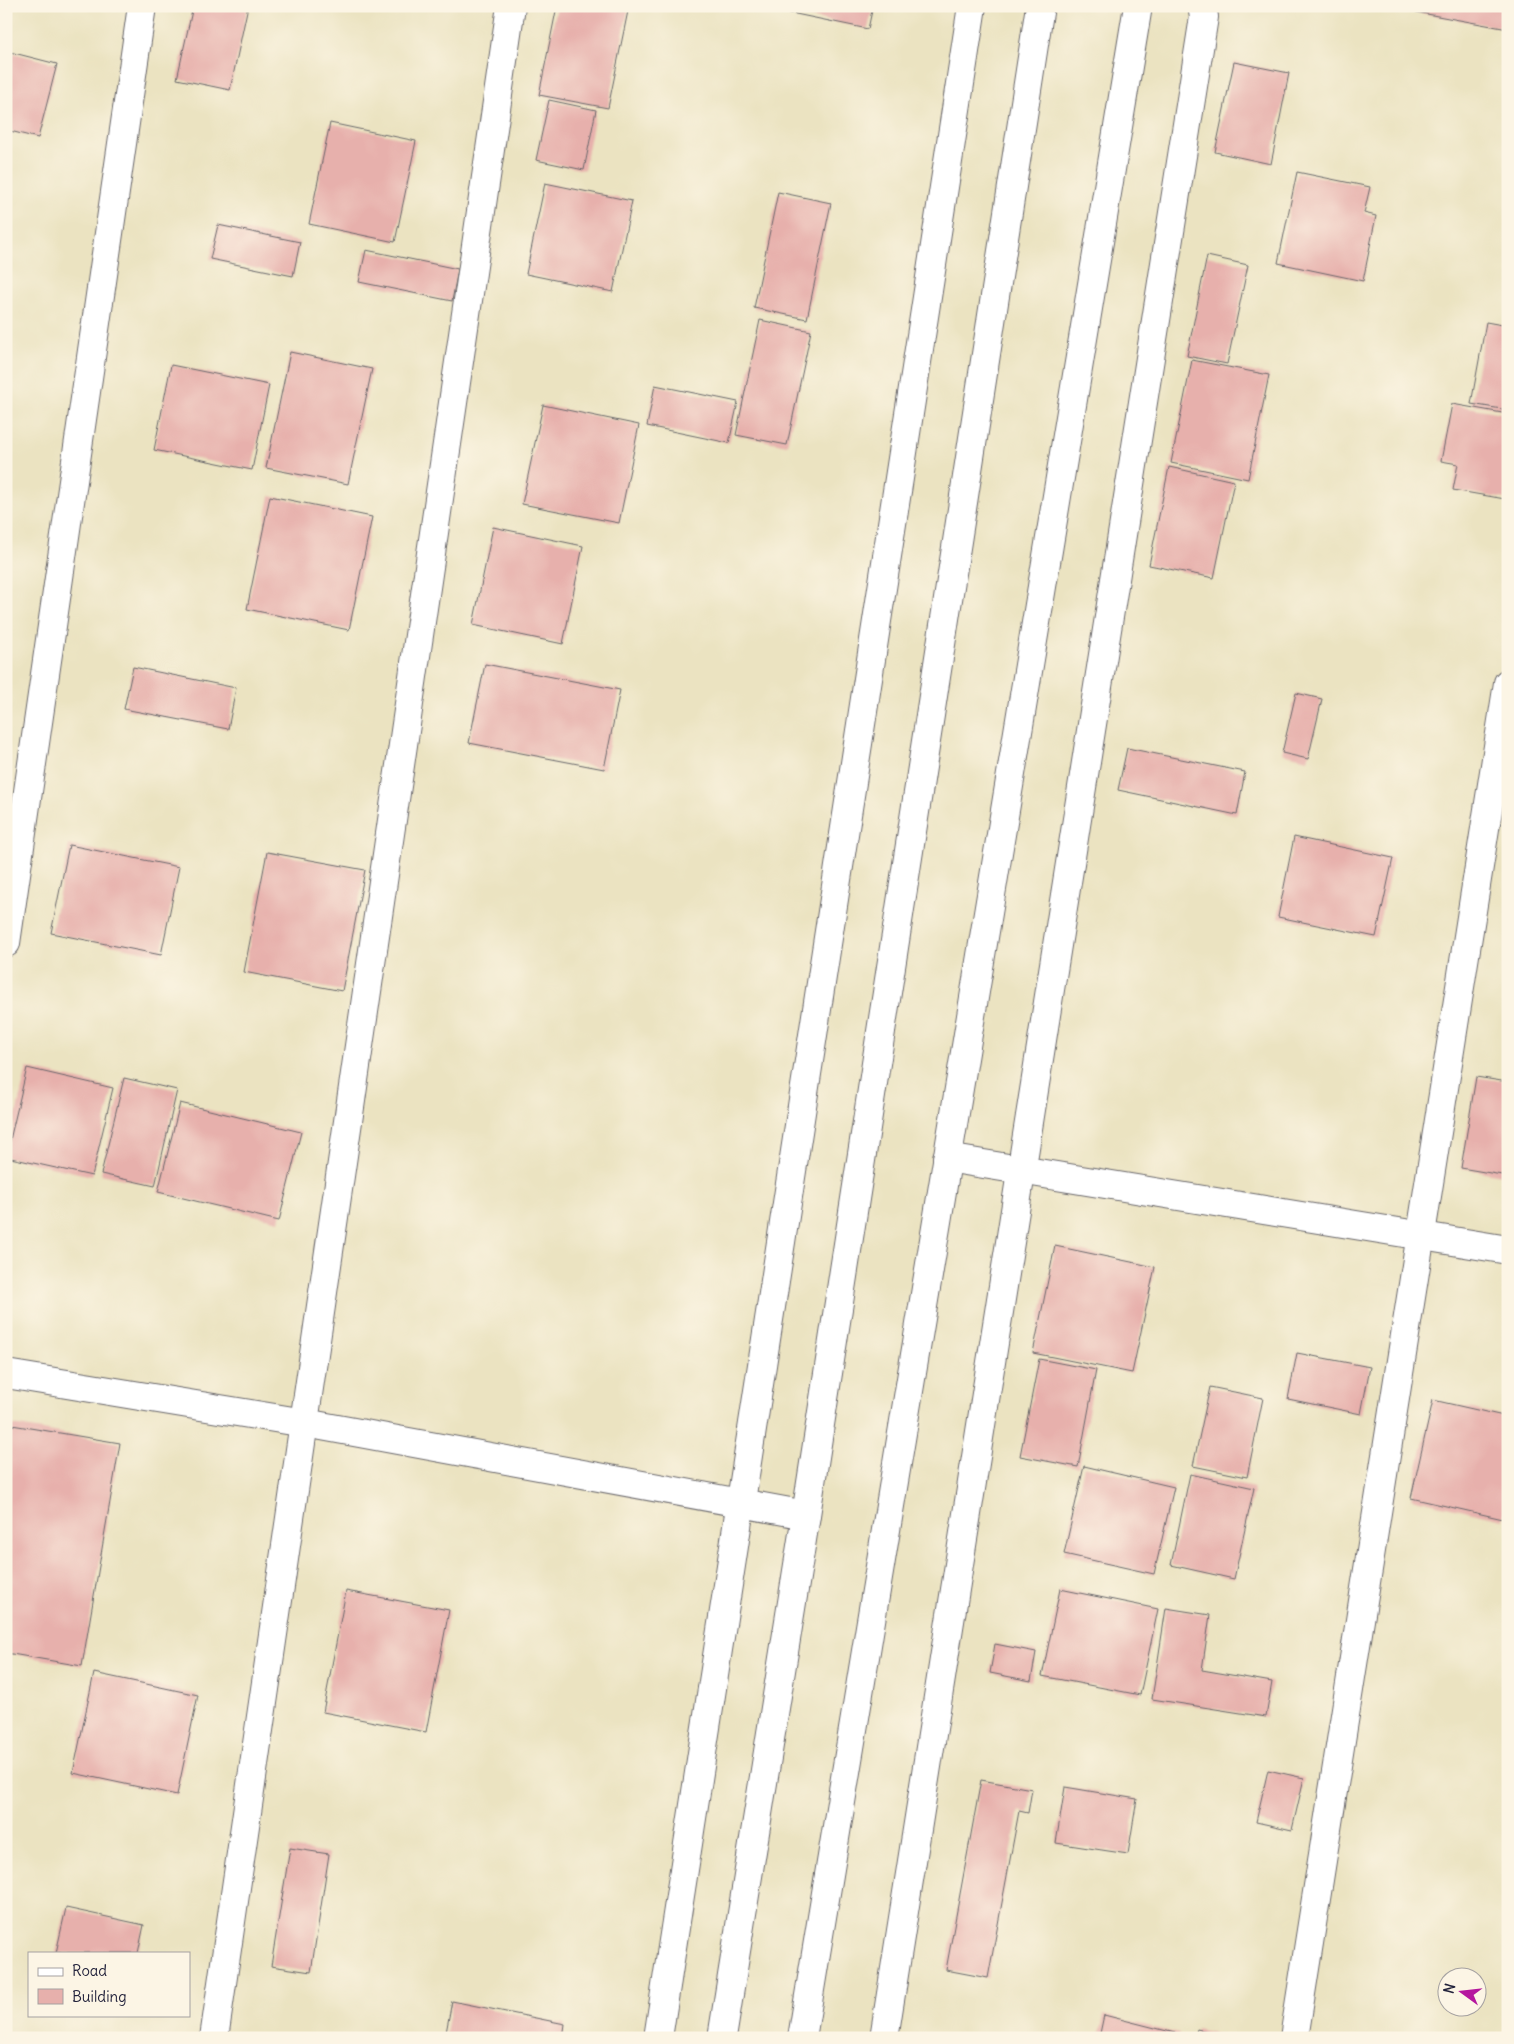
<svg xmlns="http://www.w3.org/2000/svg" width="1514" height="2044" font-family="Delius,sans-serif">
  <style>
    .building { fill: #e7b0ac }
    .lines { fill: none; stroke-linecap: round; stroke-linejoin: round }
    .minor-casing { stroke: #68666a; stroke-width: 30 }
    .primary-casing { stroke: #68666a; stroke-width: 30 }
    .minor { stroke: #fff; stroke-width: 28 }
    .primary { stroke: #fff; stroke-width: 28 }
  </style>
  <rect width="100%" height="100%" fill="#fcf5e5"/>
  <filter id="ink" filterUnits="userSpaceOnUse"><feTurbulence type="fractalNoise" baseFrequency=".02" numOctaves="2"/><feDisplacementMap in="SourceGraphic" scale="10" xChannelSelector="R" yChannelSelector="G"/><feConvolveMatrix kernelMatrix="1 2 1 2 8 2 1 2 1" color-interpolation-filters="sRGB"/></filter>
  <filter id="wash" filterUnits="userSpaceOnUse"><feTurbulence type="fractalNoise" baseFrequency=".0096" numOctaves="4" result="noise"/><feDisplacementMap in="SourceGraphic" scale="20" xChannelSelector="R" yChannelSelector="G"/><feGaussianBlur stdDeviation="1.12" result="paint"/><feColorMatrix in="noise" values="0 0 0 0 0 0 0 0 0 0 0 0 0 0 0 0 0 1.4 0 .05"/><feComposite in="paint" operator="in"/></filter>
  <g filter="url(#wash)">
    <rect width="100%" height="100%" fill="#ebe3c1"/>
    <g id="blocks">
      <g class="building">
        <polygon points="193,6 248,6 230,90 177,79"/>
        <polygon points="557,6 629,6 608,108 539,95"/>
        <polygon points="757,6 873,6 868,29"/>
        <polygon points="1417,6 1508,6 1508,29 1416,12"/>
        <polygon points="6,51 57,64 38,138 6,130"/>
        <polygon points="1234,62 1289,73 1271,164 1215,152"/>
        <polygon points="549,100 596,110 584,170 536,160"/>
        <polygon points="330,123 416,141 395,242 309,224"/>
        <polygon points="1297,172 1370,187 1364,213 1376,216 1363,281 1278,263"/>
        <polygon points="545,183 632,201 613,292 526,274"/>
        <polygon points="778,192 831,203 807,319 754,308"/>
        <polygon points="218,225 300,242 293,276 210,259"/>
        <polygon points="366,250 458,269 452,301 359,282"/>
        <polygon points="1207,256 1248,265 1227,364 1187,356"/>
        <polygon points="760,320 811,331 787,445 736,435"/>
        <polygon points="1486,322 1508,326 1508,410 1471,404"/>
        <polygon points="290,352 372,369 348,484 266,468"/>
        <polygon points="1192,360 1269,375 1248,479 1171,463"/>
        <polygon points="171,365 269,385 252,470 154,450"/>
        <polygon points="655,385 738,402 729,443 647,426"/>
        <polygon points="1452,404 1508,414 1508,483 1505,499 1453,490 1458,464 1441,461"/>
        <polygon points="543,405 639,425 619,523 522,504"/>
        <polygon points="1169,467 1234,481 1214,578 1149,565"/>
        <polygon points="270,496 372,517 349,630 247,609"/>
        <polygon points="493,527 583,546 563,644 473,625"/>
        <polygon points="485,664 620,690 604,769 469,743"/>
        <polygon points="133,667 236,688 228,729 124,709"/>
        <polygon points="1296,693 1322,699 1308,759 1282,753"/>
        <polygon points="1127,748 1245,772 1237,815 1118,790"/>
        <polygon points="1294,837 1393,858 1376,937 1278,917"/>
        <polygon points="69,845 179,867 161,955 51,933"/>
        <polygon points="267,852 365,870 342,991 244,972"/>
        <polygon points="27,1068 113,1088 92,1176 6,1157"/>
        <polygon points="1476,1077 1508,1082 1508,1176 1461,1168"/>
        <polygon points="124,1078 177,1090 155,1186 101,1174"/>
        <polygon points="180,1103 301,1132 279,1221 158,1192"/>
        <polygon points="1055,1246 1155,1267 1132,1373 1033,1353"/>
        <polygon points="1297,1353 1370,1367 1361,1414 1288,1399"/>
        <polygon points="1039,1359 1096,1370 1078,1467 1020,1456"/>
        <polygon points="1210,1387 1263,1398 1247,1477 1193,1466"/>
        <polygon points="1433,1400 1508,1417 1508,1499 1503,1519 1411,1498"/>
        <polygon points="6,1424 120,1443 82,1666 6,1653"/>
        <polygon points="1084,1466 1174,1487 1154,1574 1064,1554"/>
        <polygon points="1190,1474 1254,1488 1234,1579 1171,1565"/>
        <polygon points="1060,1589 1158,1609 1140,1695 1042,1676"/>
        <polygon points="346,1591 449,1610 426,1732 323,1712"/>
        <polygon points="1166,1608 1210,1615 1202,1670 1272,1682 1266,1717 1152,1699"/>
        <polygon points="995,1644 1036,1652 1031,1681 990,1673"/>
        <polygon points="94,1673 198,1695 177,1795 73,1773"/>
        <polygon points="1268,1770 1304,1778 1292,1830 1256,1822"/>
        <polygon points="981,1780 1032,1789 1028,1813 1019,1811 988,1978 946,1970"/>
        <polygon points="1065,1787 1137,1799 1128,1854 1056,1843"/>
        <polygon points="290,1848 329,1854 311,1972 271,1966"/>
        <polygon points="66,1908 144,1925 138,1953 56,1953"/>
        <polygon points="452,2001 565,2024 563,2038 445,2038"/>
        <polygon points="1104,2015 1179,2034 1178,2038 1099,2038"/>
        <polygon points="1197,2029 1227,2037 1227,2038 1194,2038"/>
      </g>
    </g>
  </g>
  <g filter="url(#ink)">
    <use href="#blocks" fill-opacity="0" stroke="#68666a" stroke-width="1"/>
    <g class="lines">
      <g class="minor-casing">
        <g id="minor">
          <polyline points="6,943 142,6"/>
          <polyline points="947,1158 1508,1250"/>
          <polyline points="6,1374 305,1423 806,1515"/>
          <polyline points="214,2038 511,6"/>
          <polyline points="658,2038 972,6"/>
          <polyline points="884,2038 1204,17 1202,6"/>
          <polyline points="1294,2038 1508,683"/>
        </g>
      </g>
      <g class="primary-casing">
        <g id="primary">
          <polyline points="722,2038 806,1515 1040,6"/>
          <polyline points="802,2038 1138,6"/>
        </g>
      </g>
      <use href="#minor" class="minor"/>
      <use href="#primary" class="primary"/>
    </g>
  </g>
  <rect width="1514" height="2044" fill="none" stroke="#fcf5e5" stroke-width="25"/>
  <rect x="28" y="1952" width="162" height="65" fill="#fcf5e5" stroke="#a5a1a1"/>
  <rect x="38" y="1968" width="25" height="8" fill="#ffffff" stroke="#a5a1a1"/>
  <text x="72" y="1976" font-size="15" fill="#22223b">Road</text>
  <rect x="38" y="1989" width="25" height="15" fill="#e7b0ac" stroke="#a5a1a1"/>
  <text x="72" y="2002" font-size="15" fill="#22223b">Building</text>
  <g transform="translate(1462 1992) rotate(285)"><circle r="24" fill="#fcf5e5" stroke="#a5a1a1"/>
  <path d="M0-4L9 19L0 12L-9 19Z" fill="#b5179e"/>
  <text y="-8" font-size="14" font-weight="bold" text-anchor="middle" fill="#22223b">N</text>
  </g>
</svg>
